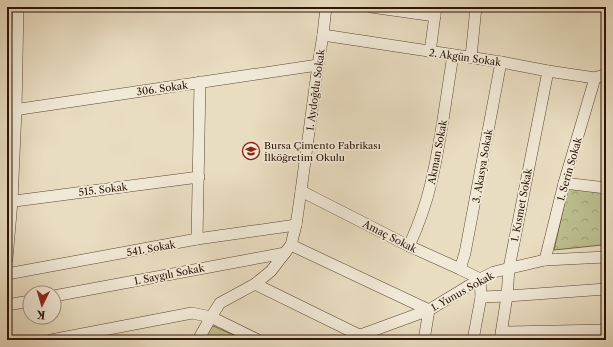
<svg xmlns="http://www.w3.org/2000/svg" width="613" height="347" font-family="'Libre Caslon Text',serif">
  <style>
    .park { fill: url(#park-crowns); stroke: #74694a }
    .lines { fill: none; stroke-linecap: round; stroke-linejoin: round }
    .minor-casing { stroke: #5b4634; stroke-width: 12 }
    .minor { stroke: #f1e9d7; stroke-width: 11 }
    .labels { text-anchor: middle; stroke-width: 3.5; stroke-linejoin: round; paint-order: stroke }
    .street-label { font-size: 10px; fill: #2c1305; stroke: #f1e9d7 }
    .poi-label { font-size: 10px; fill: #2c1305; stroke: #f1e9d7; text-anchor: start }
  </style>
  <defs>
    <pattern id="park-crowns" width="20" height="18" patternUnits="userSpaceOnUse"><rect width="20" height="18" fill="#bcbf8f"/><path d="M2 6a3 3 0 1 1 6 0M12 15a3 3 0 1 1 6 0" fill="none" stroke="#a2a37a"/></pattern>
  </defs>
  <rect width="100%" height="100%" fill="#e9ddc1"/>
  <filter id="stains"><feTurbulence type="fractalNoise" baseFrequency=".005" numOctaves="4"/><feColorMatrix values="0 0 0 0 .2 0 0 0 0 .09 0 0 0 0 .02 0 0 0 .5 -.17"/></filter>
  <radialGradient id="worn" r=".72"><stop offset=".6" stop-color="#630" stop-opacity="0"/><stop offset="1" stop-color="#630" stop-opacity=".3"/></radialGradient>
  <g class="park">
    <polygon points="568,188 606,193 606,223 602,245 554,250"/>
    <polygon points="211,325 245,340 203,340"/>
  </g>
  <g class="lines">
    <g class="minor-casing">
      <g id="minor">
        <polyline points="371,7 435,16"/>
        <polyline points="323,35 501,62 548,71 595,78 604,75 606,75"/>
        <polyline points="430,52 436,7"/>
        <polyline points="471,57 476,7"/>
        <polyline points="7,111 318,65"/>
        <polyline points="564,183 606,188"/>
        <polyline points="301,191 409,246 460,269 480,279 481,297 473,340"/>
        <polyline points="7,202 199,177"/>
        <polyline points="197,239 200,82"/>
        <polyline points="291,245 429,310 424,340"/>
        <path d="M409,246c9,-20 17,-41 22,-63 10,-42 15,-85 22,-128"/>
        <polyline points="7,259 12,201 16,110 18,7"/>
        <polyline points="545,260 564,183 595,78"/>
        <polyline points="460,269 465,253 501,62"/>
        <polyline points="7,274 197,239 296,225"/>
        <polyline points="255,284 359,335"/>
        <polyline points="54,296 285,253"/>
        <polyline points="481,297 507,296 606,289"/>
        <polyline points="7,305 30,301"/>
        <polyline points="502,332 606,330"/>
        <polyline points="51,340 192,313 211,317 258,340"/>
        <polyline points="198,340 211,317 220,303 255,284 271,271 291,245 296,225 301,191 318,65 323,35 326,7"/>
        <polyline points="347,340 429,310 480,279 494,272 545,260 606,257"/>
        <polyline points="500,340 507,296 509,268 548,71"/>
      </g>
    </g>
    <use href="#minor" class="minor"/>
  </g>
  <defs>
    <g id="school-ring" transform="scale(0.9)"><circle r="9.5" fill="#f1e9d7" stroke="#8f2418" stroke-width="1.5"/><path d="M0-5L7-2L0 1L-7-2ZM-4 1L0 2.5L4 1V4Q0 6-4 4Z" fill="#8f2418"/></g>
  </defs>
  <g fill-rule="evenodd">
    <use href="#school-ring" x="251" y="151"/>
  </g>
  <g class="labels">
    <g class="street-label">
      <text transform="translate(465 57) rotate(8)" y="4">2. Akgün Sokak</text>
      <text transform="translate(162 88) rotate(-8)" y="4">306. Sokak</text>
      <text transform="translate(315 90) rotate(-82)" y="4">1. Aydoğdu Sokak</text>
      <text transform="translate(437 152) rotate(-79)" y="4">Akman Sokak</text>
      <text transform="translate(482 166) rotate(-80)" y="4">3. Akasya Sokak</text>
      <text transform="translate(569 169) rotate(-74)" y="4">1. Serin Sokak</text>
      <text transform="translate(103 189) rotate(-7)" y="4">515. Sokak</text>
      <text transform="translate(521 205) rotate(-79)" y="4">1. Kısmet Sokak</text>
      <text transform="translate(390 236) rotate(27)" y="4">Amaç Sokak</text>
      <text transform="translate(151 248) rotate(-10)" y="4">541. Sokak</text>
      <text transform="translate(169 274) rotate(-11)" y="4">1. Saygılı Sokak</text>
      <text transform="translate(462 291) rotate(-29)" y="4">1. Yunus Sokak</text>
    </g>
    <g class="poi-label">
      <text x="264" y="149">Bursa Çimento Fabrikası<tspan x="264" dy="12">İlköğretim Okulu</tspan></text>
    </g>
  </g>
  <rect width="613" height="347" fill="none" stroke="#e9ddc1" stroke-width="24"/>
  <rect x="8" y="8" width="597" height="331" fill="none" stroke="#2c1305" stroke-width="2"/>
  <rect x="12" y="12" width="589" height="323" fill="none" stroke="#2c1305"/>
  <g transform="translate(42 305) rotate(185)"><circle r="19" fill="#f1e9d7" stroke="#a29383"/>
  <path d="M0-3L7 15L0 10L-7 15Z" fill="#8f2418"/>
  <text y="-6" font-size="11" font-weight="bold" text-anchor="middle" fill="#2c1305">K</text>
  </g>
  <rect width="100%" height="100%" filter="url(#stains)"/>
  <rect width="100%" height="100%" fill="url(#worn)"/>
</svg>
